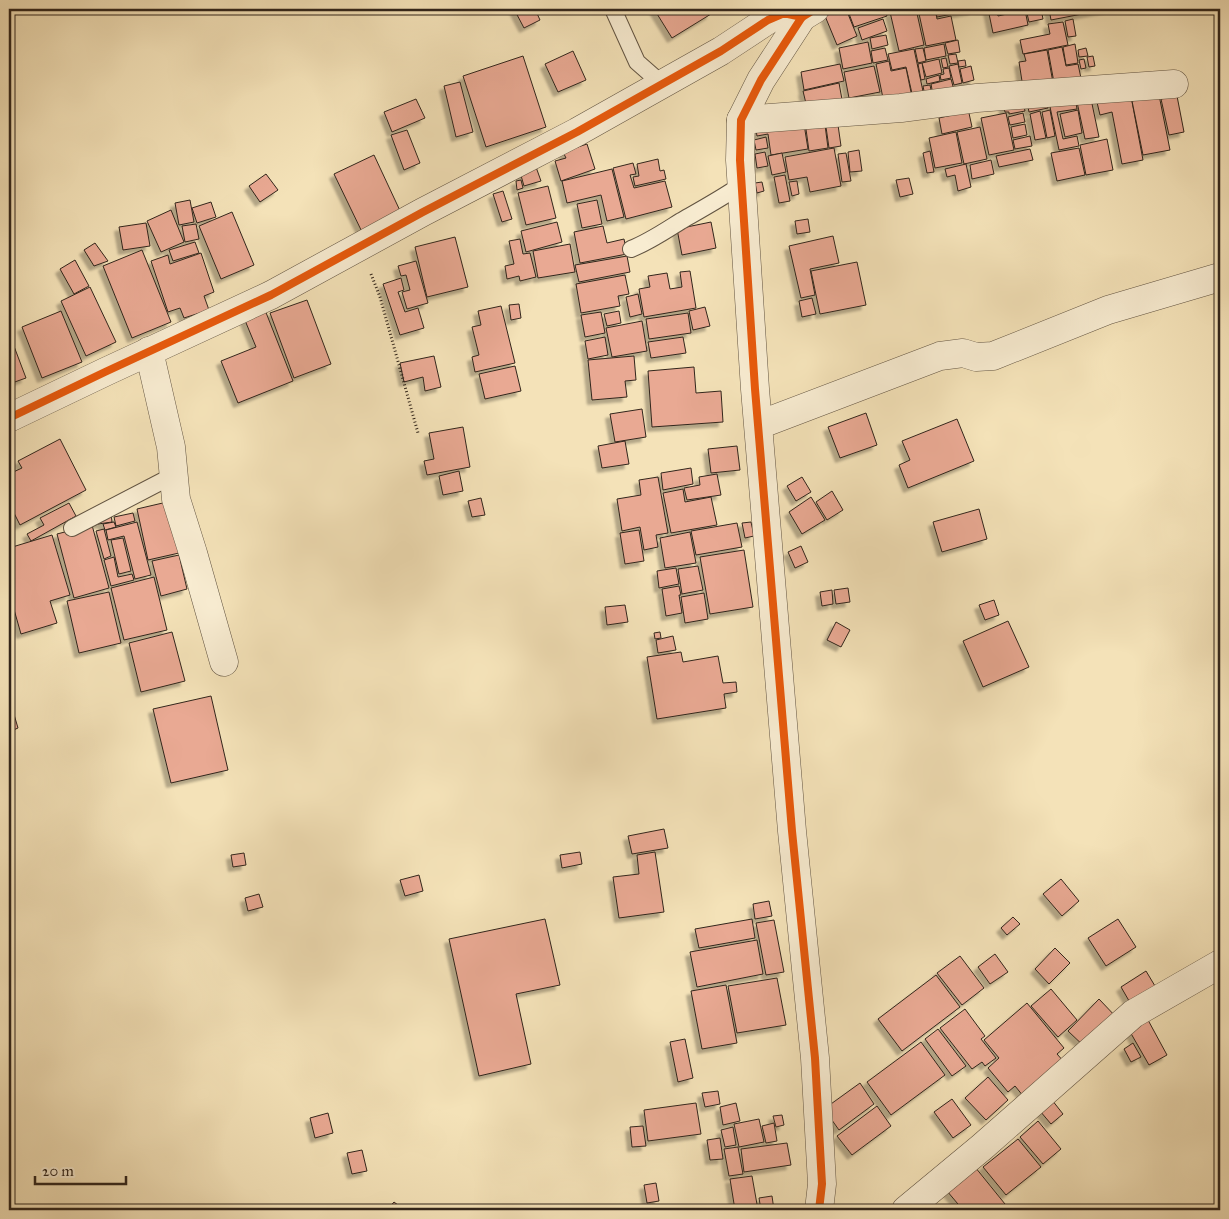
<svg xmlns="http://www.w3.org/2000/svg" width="1229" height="1219" font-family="'IM FELL Great Primer',serif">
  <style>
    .building { fill: #e9a993; stroke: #31251b; filter: url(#shadow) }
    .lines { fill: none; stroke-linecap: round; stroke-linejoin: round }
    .service-casing { stroke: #625442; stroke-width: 18 }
    .minor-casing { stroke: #625442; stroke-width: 29 }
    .tertiary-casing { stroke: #625442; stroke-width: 29 }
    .path { stroke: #31251b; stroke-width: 3; stroke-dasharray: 1 2.5; stroke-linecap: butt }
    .service { stroke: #f8ecd1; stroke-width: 16 }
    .minor { stroke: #f8ecd1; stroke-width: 28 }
    .tertiary { stroke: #f8ecd1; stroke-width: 28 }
    .cycleway-casing { stroke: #f8ecd1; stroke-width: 11 }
    .cycleway { stroke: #e8590c; stroke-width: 8 }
  </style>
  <defs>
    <filter id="shadow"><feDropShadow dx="-4.5" dy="4.5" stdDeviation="1" flood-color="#0004"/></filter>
  </defs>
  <rect width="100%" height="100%" fill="#f4e2b8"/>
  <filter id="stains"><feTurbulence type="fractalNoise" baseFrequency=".004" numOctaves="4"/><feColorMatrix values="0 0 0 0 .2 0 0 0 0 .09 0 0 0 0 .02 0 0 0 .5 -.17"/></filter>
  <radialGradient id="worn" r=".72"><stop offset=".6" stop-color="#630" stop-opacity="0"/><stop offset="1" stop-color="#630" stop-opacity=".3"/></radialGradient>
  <g class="building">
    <polygon points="514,9 535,9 540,20 524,28"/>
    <polygon points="654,9 708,9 711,14 672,38"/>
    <polygon points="843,9 846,9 857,36 837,45 825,16"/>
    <polygon points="854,9 885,9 887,16 854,27 848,11"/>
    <polygon points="905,9 916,9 924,45 899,51 890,12"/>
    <polygon points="918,9 935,9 937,19 951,16 956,40 926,46"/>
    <polygon points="935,9 973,9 973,10 937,17"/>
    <polygon points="988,9 996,9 998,16 1025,10 1028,25 993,33"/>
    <polygon points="998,9 1017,9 1017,10 999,14"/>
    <polygon points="1026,9 1041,9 1043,19 1029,22"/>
    <polygon points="1049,9 1108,9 1051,20"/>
    <polygon points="883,19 887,31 862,40 858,28"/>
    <polygon points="1073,19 1076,36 1068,37 1065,21"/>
    <polygon points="1063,22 1068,45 1023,54 1020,40 1050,34 1048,24"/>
    <polygon points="886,35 888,45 872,49 870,38"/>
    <polygon points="958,40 960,52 948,54 945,43"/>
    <polygon points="868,42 872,63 843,69 839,48"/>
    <polygon points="944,44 946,56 926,60 924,48"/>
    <polygon points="1075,44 1078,63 1066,65 1063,47"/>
    <polygon points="1062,47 1066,66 1078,64 1082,83 1055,88 1048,50"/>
    <polygon points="885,48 888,60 873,63 871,51"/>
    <polygon points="923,48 926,61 918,63 915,49"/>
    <polygon points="1086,48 1088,56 1079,57 1078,50"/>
    <polygon points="914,49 924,96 913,98 906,67 892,70 888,54"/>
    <polygon points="1047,50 1054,88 1024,94 1019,62 1026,61 1024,54"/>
    <polygon points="573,51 586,80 558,92 545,64"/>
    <polygon points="956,54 958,63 950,64 948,55"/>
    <polygon points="523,56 546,127 486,147 463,76"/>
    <polygon points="1093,56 1095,66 1089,67 1087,57"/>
    <polygon points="946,58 948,67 943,68 941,59"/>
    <polygon points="939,59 942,73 926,77 922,63"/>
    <polygon points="1084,59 1086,68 1081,69 1079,60"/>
    <polygon points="965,60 966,66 959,67 958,61"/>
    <polygon points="889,61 891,71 906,68 912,97 884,103 876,64"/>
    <polygon points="922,63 925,79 921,80 918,64"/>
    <polygon points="840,64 844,81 804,90 801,72"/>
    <polygon points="958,64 962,83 954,85 949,66"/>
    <polygon points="874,66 880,92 849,98 844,72"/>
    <polygon points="971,66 974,80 963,83 960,69"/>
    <polygon points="949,68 951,78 941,80 940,75 944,74 943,69"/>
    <polygon points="939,75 940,81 927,84 926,79"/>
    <polygon points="951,79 954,90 933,95 931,84"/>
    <polygon points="460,82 473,132 456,137 444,86"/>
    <polygon points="839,83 843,105 808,112 803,91"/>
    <polygon points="930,85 932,95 925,96 923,86"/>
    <polygon points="1130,91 1143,160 1122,164 1112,112 1100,115 1096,98"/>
    <polygon points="1159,95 1170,150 1143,155 1132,101"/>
    <polygon points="1177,96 1184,132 1169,135 1161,99"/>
    <polygon points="1075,97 1077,109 1057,112 1063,139 1077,136 1079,146 1059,150 1049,102"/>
    <polygon points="1046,98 1048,108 1029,112 1027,102"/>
    <polygon points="416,99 425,118 392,132 384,112"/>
    <polygon points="1091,99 1099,137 1085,139 1077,102"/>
    <polygon points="1023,102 1025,111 1009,114 1009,112 1005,112 1003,106"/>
    <polygon points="967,104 972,127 942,134 939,118 952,115"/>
    <polygon points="1050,110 1055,136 1047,138 1042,112"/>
    <polygon points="1078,110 1082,133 1065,137 1060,114"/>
    <polygon points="1040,111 1046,138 1035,140 1030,114"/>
    <polygon points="1006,113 1014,150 989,155 981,118"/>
    <polygon points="1023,113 1025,122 1010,125 1008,117"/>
    <polygon points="803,118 808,149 771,155 768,134 757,136 755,125"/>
    <polygon points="805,122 825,125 828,148 809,151"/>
    <polygon points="1025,124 1027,135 1013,138 1011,127"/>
    <polygon points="838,125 841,146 829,148 826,127"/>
    <polygon points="980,127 987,159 964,164 957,132"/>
    <polygon points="407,130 420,163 404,170 391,135"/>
    <polygon points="956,132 962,163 935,168 929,138"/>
    <polygon points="1030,136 1032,146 1015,149 1013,140"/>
    <polygon points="766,137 768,148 756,150 754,140"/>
    <polygon points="1107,139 1113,170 1086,175 1080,145"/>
    <polygon points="587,144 595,169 561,181 555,161 566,158 563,152"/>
    <polygon points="834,148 841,186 810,192 807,177 789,180 785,157"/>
    <polygon points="1079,148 1085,175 1057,181 1051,153"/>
    <polygon points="1030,149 1033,160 999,167 996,156"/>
    <polygon points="859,150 862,171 850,172 848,152"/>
    <polygon points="930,151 934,172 927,173 923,153"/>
    <polygon points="765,152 768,166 757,168 755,154"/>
    <polygon points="782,153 786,172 772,175 768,156"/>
    <polygon points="846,153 851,181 842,182 838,154"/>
    <polygon points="374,155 402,215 363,234 334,174"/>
    <polygon points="658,159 660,171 664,170 666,179 635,186 633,177 639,176 637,164"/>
    <polygon points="991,160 994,174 972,179 970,165"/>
    <polygon points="633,163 636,174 630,175 634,188 665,181 672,207 626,219 613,168"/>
    <polygon points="966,164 971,187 958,191 955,175 947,177 945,169"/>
    <polygon points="536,167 541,181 524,186 520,172"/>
    <polygon points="612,169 624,217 607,221 601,195 567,203 562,181"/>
    <polygon points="266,174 278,190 260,202 249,186"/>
    <polygon points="785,175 790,201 779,203 774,177"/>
    <polygon points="909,178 913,194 900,197 896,180"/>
    <polygon points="521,180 523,188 517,190 516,181"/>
    <polygon points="797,181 799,194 792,196 789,182"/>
    <polygon points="762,182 764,191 757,193 755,183"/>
    <polygon points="548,186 556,218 526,225 518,193"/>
    <polygon points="503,191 512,219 502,222 493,194"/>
    <polygon points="190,200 194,222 179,225 175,203"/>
    <polygon points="597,200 602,224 582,228 577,204"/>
    <polygon points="211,202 216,217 197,223 192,208"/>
    <polygon points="171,210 184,242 161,252 147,221"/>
    <polygon points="232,212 254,265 221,279 199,226"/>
    <polygon points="808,219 810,232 797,234 795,221"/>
    <polygon points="557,222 562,242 526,252 521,231"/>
    <polygon points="711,222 716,248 682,255 677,229"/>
    <polygon points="146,223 150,246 123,250 119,227"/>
    <polygon points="196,224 199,239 185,242 182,226"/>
    <polygon points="603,226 607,243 624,239 627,254 580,263 574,232"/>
    <polygon points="833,236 839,263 810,269 815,295 801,298 789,246"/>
    <polygon points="455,237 468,287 427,297 415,247"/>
    <polygon points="520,239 523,254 530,253 536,277 520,281 519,276 507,279 505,266 514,264 509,241"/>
    <polygon points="195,242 199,253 173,261 169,250"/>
    <polygon points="95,243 108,261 94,266 84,250"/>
    <polygon points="570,244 575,272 538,278 533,251"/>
    <polygon points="142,250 171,322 132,338 103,266"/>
    <polygon points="201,253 214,292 204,296 209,310 184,318 180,308 168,312 151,261 168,255 170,264"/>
    <polygon points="627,256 630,272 579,282 575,265"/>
    <polygon points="75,260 89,286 74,294 60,269"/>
    <polygon points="416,261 428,303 407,309 402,292 410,290 406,275 401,276 398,266"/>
    <polygon points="857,262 866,305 820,314 811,271"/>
    <polygon points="690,271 696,308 644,317 639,289 650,287 648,276 667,273 670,289 682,287 680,272"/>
    <polygon points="625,275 629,294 618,296 620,306 581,313 576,284"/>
    <polygon points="401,278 404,290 398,292 405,312 418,308 424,328 400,335 383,284"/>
    <polygon points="90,287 116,342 86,356 61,301"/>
    <polygon points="638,294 642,314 630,317 626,297"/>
    <polygon points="812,298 816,314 802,317 799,301"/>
    <polygon points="307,300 331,364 294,378 270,313"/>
    <polygon points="519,304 521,318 511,320 509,305"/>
    <polygon points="501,306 515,363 475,372 472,357 479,355 472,327 481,325 478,311"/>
    <polygon points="705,307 710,326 693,330 689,311"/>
    <polygon points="265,310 293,381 238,403 221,361 256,347 244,318"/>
    <polygon points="61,311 82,362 42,378 22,327"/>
    <polygon points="619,311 621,323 607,326 604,314"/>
    <polygon points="601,312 605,333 585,337 581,315"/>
    <polygon points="688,313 691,333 649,339 646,319"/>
    <polygon points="642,321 647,351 612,357 606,328"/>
    <polygon points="9,333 26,378 9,384"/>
    <polygon points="605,337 608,355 588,359 585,341"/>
    <polygon points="683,337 686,353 651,358 648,342"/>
    <polygon points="434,356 441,387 425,391 423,377 404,382 400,363"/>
    <polygon points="634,356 636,380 625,381 627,397 592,400 588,360"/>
    <polygon points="515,366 521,391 485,399 479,374"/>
    <polygon points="694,367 696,393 721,391 723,422 652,427 648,371"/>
    <polygon points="642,409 646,437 615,442 610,414"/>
    <polygon points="866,413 877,445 840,458 828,427"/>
    <polygon points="957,419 974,461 908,488 899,465 910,460 902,441"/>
    <polygon points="463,427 470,467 427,475 424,461 434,459 429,433"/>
    <polygon points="60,439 86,490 20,525 9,503 9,474 22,468 18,461"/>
    <polygon points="625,441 629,464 602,468 598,446"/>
    <polygon points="737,446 740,470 711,473 708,449"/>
    <polygon points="691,468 693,484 663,490 661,473"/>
    <polygon points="459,471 463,491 443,495 439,476"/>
    <polygon points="717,474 721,495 687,500 684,488 700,485 699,477"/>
    <polygon points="658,477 668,533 656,535 658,547 644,550 640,527 622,531 617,499 641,495 639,480"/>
    <polygon points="802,477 811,492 796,501 787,486"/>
    <polygon points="683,489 685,502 711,497 717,525 671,533 663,493"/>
    <polygon points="832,491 843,510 827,520 816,502"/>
    <polygon points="811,497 825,520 802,534 789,512"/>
    <polygon points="481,498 485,515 472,517 468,501"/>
    <polygon points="167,502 179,553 148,560 137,509"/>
    <polygon points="69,503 76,516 31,541 27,534 44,525 40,518"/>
    <polygon points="979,509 987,539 942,552 933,522"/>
    <polygon points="111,513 112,522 98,524 97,516"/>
    <polygon points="133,513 135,521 116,526 114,517"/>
    <polygon points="114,522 116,527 105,530 103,524"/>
    <polygon points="137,522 151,575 135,579 124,536 108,540 106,530"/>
    <polygon points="751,522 754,536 745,538 742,523"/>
    <polygon points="737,523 742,547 696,555 691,531"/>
    <polygon points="92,525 109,588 74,598 57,534"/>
    <polygon points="104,529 111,556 104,559 96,531"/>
    <polygon points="639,530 644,561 625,564 620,533"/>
    <polygon points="690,532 696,563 665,568 660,538"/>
    <polygon points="52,535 70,595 50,601 57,623 21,634 9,592 9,548"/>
    <polygon points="123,538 131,571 119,574 111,540"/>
    <polygon points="801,546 808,562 795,568 788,552"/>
    <polygon points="744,550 753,607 710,614 700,557"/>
    <polygon points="179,555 187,589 161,596 152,561"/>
    <polygon points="114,557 118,577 132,574 134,580 111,586 104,560"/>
    <polygon points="698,566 703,590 682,594 678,569"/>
    <polygon points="676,568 679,584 659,588 657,571"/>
    <polygon points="154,577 167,630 124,640 111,588"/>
    <polygon points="679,586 681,595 679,595 682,613 666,616 662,589"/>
    <polygon points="848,588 850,602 836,604 834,590"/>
    <polygon points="832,590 833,604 822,606 820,592"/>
    <polygon points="109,592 121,643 79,653 67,601"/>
    <polygon points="704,593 708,619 685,623 681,597"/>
    <polygon points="994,600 999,615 985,620 979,605"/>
    <polygon points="625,605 628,622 607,625 605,607"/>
    <polygon points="1008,621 1029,667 983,687 963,641"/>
    <polygon points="836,622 850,630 841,647 827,640"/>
    <polygon points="172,632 185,681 141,692 129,643"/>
    <polygon points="660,632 661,638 655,639 654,633"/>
    <polygon points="673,636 676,650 658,653 656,640"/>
    <polygon points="681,652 683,662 718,656 723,683 736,682 737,692 724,694 726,708 657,719 647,657"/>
    <polygon points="211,696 228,770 171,783 153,709"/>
    <polygon points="10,701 18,728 9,732 9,702"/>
    <polygon points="664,829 668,848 632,854 628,836"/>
    <polygon points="580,852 582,864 562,868 560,855"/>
    <polygon points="655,852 664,912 619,918 613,877 639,874 637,855"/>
    <polygon points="244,853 246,865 233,867 231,855"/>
    <polygon points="419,875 423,891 405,896 400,880"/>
    <polygon points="1061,879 1079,901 1062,916 1043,894"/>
    <polygon points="259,894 263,907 248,911 245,898"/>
    <polygon points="769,901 772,916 755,919 753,904"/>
    <polygon points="1013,917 1020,924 1007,935 1001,928"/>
    <polygon points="545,919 560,985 516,994 531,1064 479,1076 449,939"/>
    <polygon points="752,919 755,938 699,948 695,929"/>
    <polygon points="1118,919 1136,947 1106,966 1088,938"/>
    <polygon points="774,920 784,972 766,975 756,923"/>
    <polygon points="757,940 763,974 697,987 690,952"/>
    <polygon points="1055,948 1070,963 1049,984 1035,969"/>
    <polygon points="995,954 1008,972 990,984 978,967"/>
    <polygon points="960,956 984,988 962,1005 937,973"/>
    <polygon points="1146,971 1158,991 1132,1006 1121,987"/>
    <polygon points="936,975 960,1007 902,1051 878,1019"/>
    <polygon points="777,978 786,1025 737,1033 728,986"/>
    <polygon points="726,985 737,1043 702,1049 691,991"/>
    <polygon points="1051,989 1077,1020 1058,1037 1031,1006"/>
    <polygon points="1099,999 1118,1019 1087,1049 1068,1031"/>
    <polygon points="1027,1003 1064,1048 1057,1054 1065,1063 1024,1097 1015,1086 1008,1092 988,1068 999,1058 984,1040"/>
    <polygon points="965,1009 985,1036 981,1039 996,1058 985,1066 982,1062 972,1069 940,1028"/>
    <polygon points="1148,1020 1167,1055 1149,1065 1129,1030"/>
    <polygon points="938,1029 966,1066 952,1076 925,1039"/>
    <polygon points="685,1039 693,1078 678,1082 670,1042"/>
    <polygon points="921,1042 945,1075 891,1115 867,1082"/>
    <polygon points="1133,1043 1141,1057 1131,1062 1124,1049"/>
    <polygon points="988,1077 1008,1100 986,1120 965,1098"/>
    <polygon points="860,1083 874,1104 839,1130 824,1109"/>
    <polygon points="718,1091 720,1104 705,1107 702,1093"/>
    <polygon points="952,1099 971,1125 953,1138 934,1112"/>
    <polygon points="1052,1100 1063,1114 1051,1124 1040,1111"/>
    <polygon points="696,1103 701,1134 648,1141 644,1110"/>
    <polygon points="736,1103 740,1121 723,1125 720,1107"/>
    <polygon points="877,1106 891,1126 852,1155 837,1136"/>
    <polygon points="328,1113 333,1133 315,1138 310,1118"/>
    <polygon points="782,1115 784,1125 776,1127 773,1116"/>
    <polygon points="759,1119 764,1142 739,1147 734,1124"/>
    <polygon points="1038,1121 1061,1149 1043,1164 1020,1137"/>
    <polygon points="774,1123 777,1141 766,1143 762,1126"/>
    <polygon points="643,1126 646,1146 632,1147 630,1127"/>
    <polygon points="733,1127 736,1145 725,1147 721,1130"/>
    <polygon points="720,1138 723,1159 710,1160 707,1140"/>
    <polygon points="1018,1139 1041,1167 1006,1195 983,1167"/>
    <polygon points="787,1143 791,1165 744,1172 741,1149"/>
    <polygon points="738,1147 743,1174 729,1176 724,1149"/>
    <polygon points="362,1150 367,1171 352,1174 347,1153"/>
    <polygon points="975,1167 1005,1204 1001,1207 1004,1210 963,1210 947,1191"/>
    <polygon points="752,1176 758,1210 735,1210 730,1179"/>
    <polygon points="656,1183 659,1201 647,1203 644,1185"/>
    <polygon points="772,1196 774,1210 761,1210 759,1198"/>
    <polygon points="394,1202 403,1209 402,1210 387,1210"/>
  </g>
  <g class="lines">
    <g class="service-casing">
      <g id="service">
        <polyline points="613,9 637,62 662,84"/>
        <path d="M631,249c18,-7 34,-18 50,-28 21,-12 41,-23 60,-36"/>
        <polyline points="72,528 174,475"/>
      </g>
    </g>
    <g class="minor-casing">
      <g id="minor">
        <polyline points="741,120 901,108 977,98 1174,84"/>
        <polyline points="149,351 171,447 176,499 193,553 224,662"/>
        <polyline points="9,418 105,372 271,295 423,212 577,132 721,51 768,20 782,14 788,14 802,17"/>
        <polyline points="759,425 940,356 963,353 976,357 993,356 1108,310 1220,277"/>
        <polyline points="906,1210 982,1147 1133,1014 1220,964"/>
      </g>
    </g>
    <g class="tertiary-casing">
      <polyline id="tertiary" points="815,9 802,17 761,80 741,120 740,160 755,389 792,831 815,1058 822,1184 819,1210"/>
    </g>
    <polyline class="path" points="371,274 380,297 418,433"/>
    <use href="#service" class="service"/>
    <use href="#minor" class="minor"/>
    <use href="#tertiary" class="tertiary"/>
    <g class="cycleway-casing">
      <g id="cycleway">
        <polyline points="815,9 802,17 761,80 741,120 740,160 755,389 792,831 815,1058 822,1184 819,1210"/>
        <polyline points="9,418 105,372 271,295 423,212 577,132 721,51 768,20 782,14 788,14 802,17"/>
      </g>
    </g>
    <use href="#cycleway" class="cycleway"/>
  </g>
  <rect width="1229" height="1219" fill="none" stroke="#f4e2b8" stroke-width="30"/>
  <rect x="10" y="10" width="1209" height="1199" fill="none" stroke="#31251b" stroke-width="2.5"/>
  <rect x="15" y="15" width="1199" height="1189" fill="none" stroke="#31251b"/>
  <path d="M35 1176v8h91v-8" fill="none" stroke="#31251b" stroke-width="2.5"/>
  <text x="42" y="1176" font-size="15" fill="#31251b" stroke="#f8ecd1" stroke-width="4" paint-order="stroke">20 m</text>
  <rect width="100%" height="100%" filter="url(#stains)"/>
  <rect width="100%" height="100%" fill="url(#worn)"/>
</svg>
